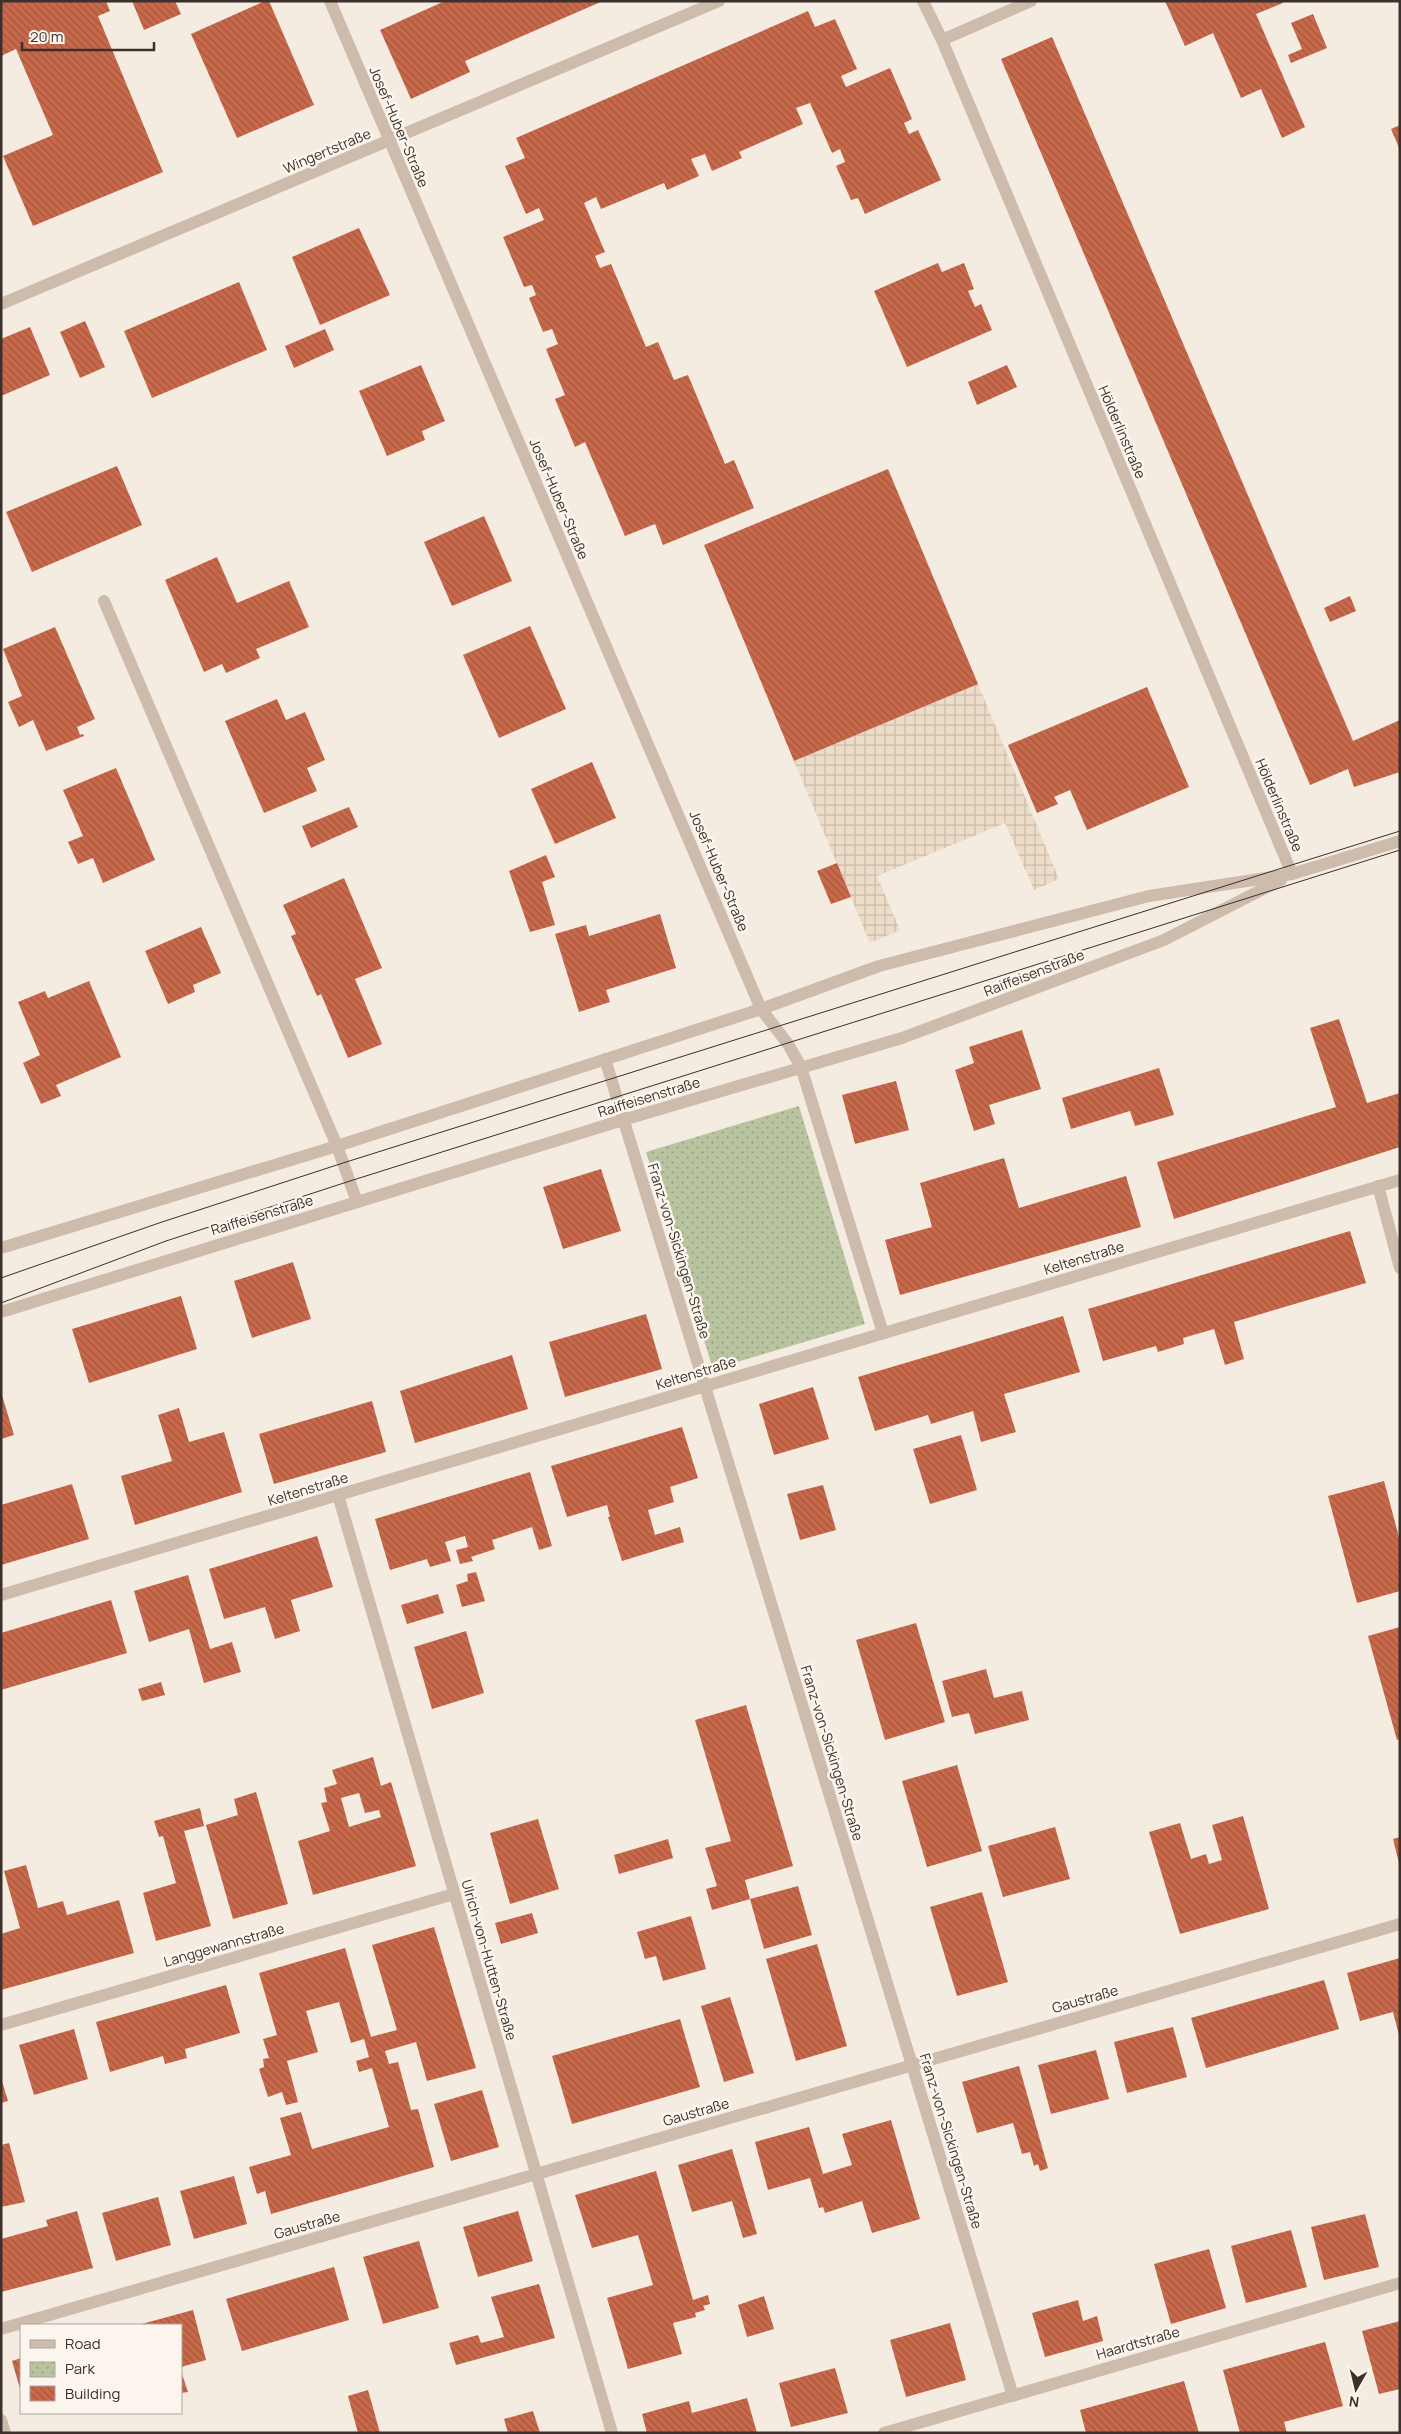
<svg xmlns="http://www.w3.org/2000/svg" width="1401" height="2434" font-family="Manrope,sans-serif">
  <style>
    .park { fill: url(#park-dots) }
    .plaza { fill: url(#plaza-grid) }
    .building { fill: url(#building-back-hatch); fill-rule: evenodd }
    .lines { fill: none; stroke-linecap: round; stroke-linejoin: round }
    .street { stroke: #cdbbac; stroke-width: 12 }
    .tram { stroke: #3b302b; stroke-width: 1 }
    .labels { text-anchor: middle; stroke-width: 5; stroke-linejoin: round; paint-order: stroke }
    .street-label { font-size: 14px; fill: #3b302b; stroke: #fbf5ee }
  </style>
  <defs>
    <pattern id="park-dots" width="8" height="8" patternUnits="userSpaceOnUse" patternTransform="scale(1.25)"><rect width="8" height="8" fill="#b8c4a0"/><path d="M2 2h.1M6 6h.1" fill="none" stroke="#97a083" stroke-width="1.8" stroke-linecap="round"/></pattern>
    <pattern id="plaza-grid" width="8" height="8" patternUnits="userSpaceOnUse" patternTransform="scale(1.25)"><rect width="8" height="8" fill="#ecdcc8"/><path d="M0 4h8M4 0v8" fill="none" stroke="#cbbdac"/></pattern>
    <pattern id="building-back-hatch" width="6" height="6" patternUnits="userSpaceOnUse" patternTransform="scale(1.25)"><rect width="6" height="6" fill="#c8694b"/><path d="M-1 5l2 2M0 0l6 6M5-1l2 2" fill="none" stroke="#a4573f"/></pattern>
  </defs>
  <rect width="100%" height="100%" fill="#f4ebe1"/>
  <polygon class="park" points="799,1106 865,1324 713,1369 646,1152"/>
  <polygon class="plaza" points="978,684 1059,879 1034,890 1005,823 877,876 900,930 870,943 794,761"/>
  <g class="building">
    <polygon points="1,1 106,1 110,11 98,16 163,172 33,226 3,156 53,135 16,49 1,56"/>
    <polygon points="132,1 175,1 181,14 144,30"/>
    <polygon points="265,1 269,1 314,105 237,138 191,34"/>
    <polygon points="445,1 603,1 465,61 470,72 411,99 380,30"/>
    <polygon points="1165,1 1282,1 1283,3 1256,14 1305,127 1282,138 1261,89 1241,98 1213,33 1185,46"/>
    <polygon points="808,11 815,27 835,19 857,69 841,76 846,87 890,68 912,119 904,123 909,134 918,130 941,180 865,214 858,198 851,200 836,166 845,162 840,149 832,153 810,103 796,108 803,124 739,152 742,158 712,171 705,154 691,159 699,176 667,190 664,183 601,209 596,197 584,203 605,252 595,256 600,268 611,264 646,347 658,342 674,380 688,375 725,464 734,460 754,508 663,545 655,524 625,536 585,442 575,447 555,399 565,395 546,349 558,344 552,329 543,332 529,298 536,295 532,285 524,287 503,237 544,220 539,208 526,214 505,166 525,158 516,138"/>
    <polygon points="1313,14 1327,48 1291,63 1288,55 1302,49 1291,23"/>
    <polygon points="1052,37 1353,741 1400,720 1400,772 1354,787 1348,769 1310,785 1001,59"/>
    <polygon points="1400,125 1400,150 1391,129"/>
    <polygon points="359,228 390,295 320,325 292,257"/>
    <polygon points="938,263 942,272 964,263 974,289 968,291 975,307 981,304 992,330 907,367 874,291"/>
    <polygon points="239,282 267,350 152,398 124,331"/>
    <polygon points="85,321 105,367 80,378 60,332"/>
    <polygon points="30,327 50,375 1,396 1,339"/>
    <polygon points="325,329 334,350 294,368 285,346"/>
    <polygon points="421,365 445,421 422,431 425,440 387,456 359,391"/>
    <polygon points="1007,365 1017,387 977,405 968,382"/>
    <polygon points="117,466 142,525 32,572 6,512"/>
    <polygon points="888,469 978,684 794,761 704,545"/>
    <polygon points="484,516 512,581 452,606 424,542"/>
    <polygon points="217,557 237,603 289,581 309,627 256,649 260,658 226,673 222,664 204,672 165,580"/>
    <polygon points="1350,596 1356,611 1330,622 1324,608"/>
    <polygon points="530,626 566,709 499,738 463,655"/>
    <polygon points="55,627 95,719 77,727 80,735 83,734 84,736 46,751 33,720 19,727 8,702 22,696 3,649"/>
    <polygon points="1147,687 1189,787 1087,830 1070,790 1054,797 1058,804 1037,813 1008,745"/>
    <polygon points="277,699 286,720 305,712 325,760 307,768 317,791 264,813 225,721"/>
    <polygon points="592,762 616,818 555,844 531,789"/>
    <polygon points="116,768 155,860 103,883 93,858 78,864 68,842 83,836 63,790"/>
    <polygon points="349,807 358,827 311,848 302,826"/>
    <polygon points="546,855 555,877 542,882 555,925 530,932 509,871"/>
    <polygon points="837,863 851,897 831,904 817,871"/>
    <polygon points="344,878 382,968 355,979 382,1044 348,1058 321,994 317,996 291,936 296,934 283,905"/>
    <polygon points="660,914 676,968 606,990 610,1002 579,1012 555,934 586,925 589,936"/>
    <polygon points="201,927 221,973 193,985 195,992 168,1004 145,951"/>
    <polygon points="89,981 121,1057 56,1085 61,1096 41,1104 23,1063 40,1055 18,1002 45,991 48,998"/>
    <polygon points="1339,1019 1367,1103 1400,1093 1400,1147 1174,1219 1157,1162 1336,1107 1310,1028"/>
    <polygon points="1022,1030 1041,1089 989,1105 995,1124 974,1131 955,1070 974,1063 969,1047"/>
    <polygon points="1159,1068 1174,1115 1135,1126 1130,1111 1071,1129 1062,1098"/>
    <polygon points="896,1081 909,1130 855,1144 842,1095"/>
    <polygon points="1004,1158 1019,1208 1126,1176 1141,1227 900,1295 885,1240 932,1227 920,1183"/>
    <polygon points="601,1169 621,1231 563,1249 543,1187"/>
    <polygon points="1350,1231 1366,1283 1234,1322 1244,1359 1225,1365 1214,1329 1183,1338 1184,1344 1158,1352 1156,1346 1103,1361 1088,1309"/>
    <polygon points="293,1262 311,1319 252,1338 234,1281"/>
    <polygon points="181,1296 197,1349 89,1383 72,1329"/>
    <polygon points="646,1314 662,1369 565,1397 549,1342"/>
    <polygon points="1063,1316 1080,1372 1004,1394 1016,1432 981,1442 973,1411 931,1424 928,1415 875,1431 858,1377"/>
    <polygon points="512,1355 528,1409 415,1443 400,1391"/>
    <polygon points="813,1387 829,1439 774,1455 759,1404"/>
    <polygon points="1,1392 14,1435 1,1439"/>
    <polygon points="372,1401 386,1452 274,1484 259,1434"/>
    <polygon points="179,1408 189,1442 224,1432 242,1492 135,1525 121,1476 172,1461 158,1415"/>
    <polygon points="682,1427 698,1478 670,1487 674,1502 648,1510 655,1535 680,1527 684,1542 622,1561 608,1517 610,1517 607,1505 567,1517 551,1466"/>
    <polygon points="961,1435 977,1490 930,1504 913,1449"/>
    <polygon points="530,1472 552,1546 539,1550 532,1527 492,1540 495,1549 471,1557 473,1561 460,1564 456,1550 468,1547 465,1536 445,1542 451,1561 430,1567 427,1559 390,1570 375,1519"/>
    <polygon points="1384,1481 1400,1541 1400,1591 1357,1603 1328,1496"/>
    <polygon points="72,1484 89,1539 1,1565 1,1505"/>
    <polygon points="823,1485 836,1530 800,1540 787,1494"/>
    <polygon points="317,1536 333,1587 291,1600 300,1631 275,1639 265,1607 224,1619 209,1569"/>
    <polygon points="476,1572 485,1601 462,1607 456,1585 468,1581 467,1574"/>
    <polygon points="188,1575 210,1649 232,1642 241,1672 204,1683 189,1629 149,1642 134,1591"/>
    <polygon points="438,1594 444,1613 407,1624 401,1605"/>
    <polygon points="111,1600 127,1653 1,1690 1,1633"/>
    <polygon points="916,1623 945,1722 885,1740 856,1640"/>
    <polygon points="1400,1627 1400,1739 1397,1740 1368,1636"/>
    <polygon points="466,1631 484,1693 432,1709 414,1647"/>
    <polygon points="986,1669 994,1698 1022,1691 1029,1720 975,1734 969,1713 952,1717 942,1681"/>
    <polygon points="161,1682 165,1695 142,1701 138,1689"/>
    <polygon points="746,1705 793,1866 745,1880 750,1899 712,1910 706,1889 717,1886 705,1848 731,1841 695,1720"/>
    <path d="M373,1757l8,29 10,-4 25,84 -103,29 -15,-54 32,-10 -9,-28 6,-1 -3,-14 13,-4 -5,-14zM359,1793l6,20 14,-3 2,7 -32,10 -8,-29z"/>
    <polygon points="957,1765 982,1851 927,1867 902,1781"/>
    <polygon points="256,1792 288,1904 233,1919 206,1825 238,1815 234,1799"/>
    <polygon points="200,1808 204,1826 184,1831 211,1926 156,1941 143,1893 176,1883 163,1836 159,1837 154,1821"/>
    <polygon points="1243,1816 1269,1909 1180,1934 1149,1832 1180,1823 1191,1859 1206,1854 1209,1864 1222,1860 1212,1825"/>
    <polygon points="538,1819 559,1889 510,1904 490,1833"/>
    <polygon points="1055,1827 1070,1879 1003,1897 988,1846"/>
    <polygon points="1400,1837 1400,1863 1399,1863 1393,1839"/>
    <polygon points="668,1839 673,1858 619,1874 614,1855"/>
    <polygon points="26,1865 38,1908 63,1901 67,1915 119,1900 134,1953 1,1990 1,1934 20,1928 4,1871"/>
    <polygon points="798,1886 812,1935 764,1949 750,1899"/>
    <polygon points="982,1892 1008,1982 957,1996 930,1907"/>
    <polygon points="532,1913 538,1933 501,1944 495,1923"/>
    <polygon points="691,1916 706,1969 663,1981 656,1956 645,1959 637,1932"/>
    <polygon points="434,1927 476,2068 427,2081 416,2042 385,2051 389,2064 398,2062 411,2110 418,2109 434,2167 271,2214 265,2191 257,2194 249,2167 291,2155 280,2118 301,2112 312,2149 389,2127 372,2068 359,2072 356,2061 369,2057 364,2039 351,2043 339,2002 306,2011 318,2052 287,2061 298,2102 286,2105 282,2092 268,2097 259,2069 264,2067 263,2059 269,2058 263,2039 277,2035 259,1973 345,1948 371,2037 374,2036 397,2030 372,1945"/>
    <polygon points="817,1944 847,2046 796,2061 766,1959"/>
    <polygon points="1400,1958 1400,2035 1399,2035 1393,2012 1360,2021 1347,1973"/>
    <polygon points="1324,1980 1339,2029 1206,2068 1191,2018"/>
    <polygon points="226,1985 240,2033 185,2049 187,2058 165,2064 163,2056 110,2072 96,2022"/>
    <polygon points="730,1997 754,2073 724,2082 701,2006"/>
    <polygon points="680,2019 700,2087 572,2124 552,2056"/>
    <polygon points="1173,2027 1187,2077 1127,2093 1114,2042"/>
    <polygon points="74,2029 88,2079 34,2095 19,2045"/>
    <polygon points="1096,2050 1109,2099 1051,2114 1038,2065"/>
    <polygon points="1019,2066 1048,2168 1040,2171 1038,2164 1034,2166 1030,2152 1022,2154 1013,2123 977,2133 962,2082"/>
    <polygon points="1,2078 8,2101 1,2103"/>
    <polygon points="482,2090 499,2147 451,2161 434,2104"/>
    <polygon points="891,2120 920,2219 872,2233 862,2201 825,2213 823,2207 819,2208 810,2178 768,2190 755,2142 809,2127 823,2174 852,2165 842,2134"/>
    <polygon points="9,2143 25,2202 1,2207 1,2145"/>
    <polygon points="732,2149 757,2234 743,2238 732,2201 692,2212 678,2165"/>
    <polygon points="656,2171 693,2300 708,2295 710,2304 703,2306 705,2310 695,2313 696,2317 673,2323 682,2354 628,2369 607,2298 653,2285 638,2235 592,2248 575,2195"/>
    <polygon points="234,2176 247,2224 194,2239 180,2191"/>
    <polygon points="158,2197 171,2245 116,2261 102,2213"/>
    <polygon points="77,2211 93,2268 1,2292 1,2239 48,2226 46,2220"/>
    <polygon points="518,2211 533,2261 478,2277 463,2227"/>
    <polygon points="1365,2214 1379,2267 1324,2280 1311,2227"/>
    <polygon points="1291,2230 1307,2287 1246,2303 1231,2246"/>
    <polygon points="419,2241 439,2308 383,2324 363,2257"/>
    <polygon points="1209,2249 1226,2308 1171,2324 1154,2264"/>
    <polygon points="334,2267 349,2320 242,2351 226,2299"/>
    <polygon points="539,2284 555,2338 456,2365 449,2343 478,2335 481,2343 504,2337 491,2297"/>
    <polygon points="764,2296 774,2329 747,2337 738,2305"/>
    <polygon points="1078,2300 1083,2321 1097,2316 1103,2341 1045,2357 1032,2313"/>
    <polygon points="193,2310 206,2360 181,2367 181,2325 138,2325"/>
    <polygon points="1400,2321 1400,2389 1379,2394 1362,2331"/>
    <polygon points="950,2323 966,2380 906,2397 890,2340"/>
    <polygon points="1325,2342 1343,2406 1284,2422 1287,2433 1240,2433 1223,2370"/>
    <polygon points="21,2358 21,2392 12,2361"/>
    <polygon points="835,2368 848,2413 791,2427 779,2383"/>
    <polygon points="181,2371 188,2392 181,2393"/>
    <polygon points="1184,2381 1199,2433 1086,2433 1080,2410"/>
    <polygon points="368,2390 380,2433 358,2433 348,2396"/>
    <polygon points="747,2398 757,2433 647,2433 642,2414 689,2401 692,2413"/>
    <polygon points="533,2411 540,2433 508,2433 504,2419"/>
  </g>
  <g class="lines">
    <g class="street">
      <polyline points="330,1 761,1009 788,1044 801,1067 883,1333"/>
      <polyline points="923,1 942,40 1292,874"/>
      <polyline points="942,40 1031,1"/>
      <polyline points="1,304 719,1"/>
      <polyline points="104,601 337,1146 357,1202"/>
      <polyline points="605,1059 1013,2396"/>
      <polyline points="1378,1186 1400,1268"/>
      <polyline points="1,1248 337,1146 761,1009 879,966 1149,896 1292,874 1400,841"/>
      <polyline points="1,1312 623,1120 902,1038 1164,940 1281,880"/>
      <polyline points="338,1495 612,2433"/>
      <polyline points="1,1595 1400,1180"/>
      <polyline points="1,2025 454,1894"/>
      <polyline points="1,2329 1400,1924"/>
      <polyline points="1,2420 5,2433"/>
      <polyline points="884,2433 1400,2283"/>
    </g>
    <g class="tram">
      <polyline points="1,1278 159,1223 343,1163 1400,831"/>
      <polyline points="1,1303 166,1241 350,1181 1400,850"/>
    </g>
  </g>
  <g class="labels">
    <g class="street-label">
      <text transform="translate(399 127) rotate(67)" y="5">Josef-Huber-Straße</text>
      <text transform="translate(327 151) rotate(-23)" y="5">Wingertstraße</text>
      <text transform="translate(1122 432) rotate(67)" y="5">Hölderlinstraße</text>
      <text transform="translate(559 499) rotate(67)" y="5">Josef-Huber-Straße</text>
      <text transform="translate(1279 805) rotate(67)" y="5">Hölderlinstraße</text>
      <text transform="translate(719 871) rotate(67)" y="5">Josef-Huber-Straße</text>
      <text transform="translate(1034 973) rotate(-21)" y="5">Raiffeisenstraße</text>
      <text transform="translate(649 1097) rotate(-17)" y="5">Raiffeisenstraße</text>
      <text transform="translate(262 1215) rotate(-17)" y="5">Raiffeisenstraße</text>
      <text transform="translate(679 1251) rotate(73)" y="5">Franz-von-Sickingen-Straße</text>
      <text transform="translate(1084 1258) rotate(-17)" y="5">Keltenstraße</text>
      <text transform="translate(696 1373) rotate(-17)" y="5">Keltenstraße</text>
      <text transform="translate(308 1489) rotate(-17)" y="5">Keltenstraße</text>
      <text transform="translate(832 1753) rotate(73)" y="5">Franz-von-Sickingen-Straße</text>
      <text transform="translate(224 1945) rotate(-16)" y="5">Langgewannstraße</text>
      <text transform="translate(489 1960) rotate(74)" y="5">Ulrich-von-Hutten-Straße</text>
      <text transform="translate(1085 1999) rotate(-16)" y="5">Gaustraße</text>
      <text transform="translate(696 2112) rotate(-16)" y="5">Gaustraße</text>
      <text transform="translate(951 2141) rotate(73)" y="5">Franz-von-Sickingen-Straße</text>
      <text transform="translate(307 2225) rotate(-16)" y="5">Gaustraße</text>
      <text transform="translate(1138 2343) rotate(-16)" y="5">Haardtstraße</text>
    </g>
  </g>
  <rect width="1401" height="2434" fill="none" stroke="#3b302b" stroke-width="5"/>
  <rect x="20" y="2324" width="162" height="90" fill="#fbf5ee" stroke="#aea6a0"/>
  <rect x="30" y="2340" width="25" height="8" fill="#cdbbac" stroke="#aea6a0"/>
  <text x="65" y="2349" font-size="15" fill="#3b302b">Road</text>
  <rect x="30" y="2362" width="25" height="15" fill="url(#park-dots)" stroke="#aea6a0"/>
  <text x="65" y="2374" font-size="15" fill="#3b302b">Park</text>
  <rect x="30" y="2386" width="25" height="15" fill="url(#building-back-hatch)" stroke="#aea6a0"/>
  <text x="65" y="2399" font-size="15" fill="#3b302b">Building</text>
  <g transform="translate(1356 2389) rotate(188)" stroke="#fbf5ee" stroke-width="4" paint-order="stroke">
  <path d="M0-4L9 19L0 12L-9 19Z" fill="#3b302b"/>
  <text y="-8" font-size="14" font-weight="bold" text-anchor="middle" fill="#3b302b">N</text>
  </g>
  <path d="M22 42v8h132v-8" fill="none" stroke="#3b302b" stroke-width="2.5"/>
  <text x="30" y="42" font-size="15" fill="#3b302b" stroke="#fbf5ee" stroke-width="4" paint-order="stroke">20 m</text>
</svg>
